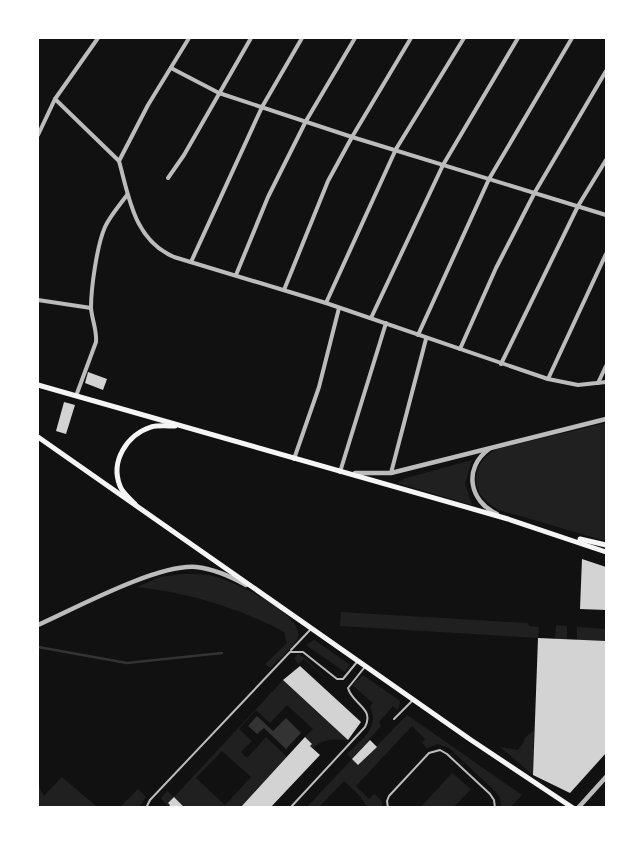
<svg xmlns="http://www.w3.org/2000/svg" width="644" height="845" font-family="Barlow,sans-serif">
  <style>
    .green { fill: #202020; fill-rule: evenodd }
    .water { fill: #333 }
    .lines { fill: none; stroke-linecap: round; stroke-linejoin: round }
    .stream { stroke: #333; stroke-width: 2.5 }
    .building { fill: #d3d3d3 }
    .service { stroke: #bcbcbc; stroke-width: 2 }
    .minor { stroke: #bcbcbc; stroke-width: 4 }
    .tertiary { stroke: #bcbcbc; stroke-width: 4.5 }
    .secondary { stroke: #f5f5f5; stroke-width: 5 }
  </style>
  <rect width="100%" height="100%" fill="#111"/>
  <g class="green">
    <path d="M606,423v118l-107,-31c-29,-14 -32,-45 -2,-61z"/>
    <polygon points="472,460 465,484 472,505 397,483 406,478"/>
    <path d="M182,574c9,0 18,0 27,1 21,4 94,38 89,62 -2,8 -22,25 -28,31l-5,-4 22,-21 -3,-11c-47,-25 -95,-39 -147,-45l23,-10z"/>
    <polygon points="341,612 528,623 529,626 539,627 538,638 340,626"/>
    <polygon points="556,625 567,626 567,639 555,639"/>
    <polygon points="577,627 606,629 606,641 577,640"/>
    <polygon points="314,640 316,641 350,665 345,672 306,645"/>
    <polygon points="298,654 306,659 329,682 304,659 298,664 294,658"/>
    <path d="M363,675l37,26 -2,9 -5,-4 -14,16 2,4 -29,33 6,6 49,-50 115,80 -11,12h-10l-1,-9 -4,-6 -47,-44 -11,-4 -11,4 -5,-5 3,-4 -13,-13 -56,60 13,13 5,-5 8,7v6h-15l-7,-11 -16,-15 -25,26 -13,1 46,-49 -5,-5c13,-13 34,-27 23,-47l3,-4 -21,-18z"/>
    <path d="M283,680l65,60c-15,-1 -24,-2 -35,8l-3,-2 2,-2 -7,-7 8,-8 -26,-24 -17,18 -14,-13 -17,19 13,12 -11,11 6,6 19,-21 21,20 -47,50h-55l-11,-10 -6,6 2,2 -2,2 -7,-9 6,-7 7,6zM222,751l29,26 -26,28 -29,-27z"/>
    <polygon points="534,730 533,775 500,747 518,750 524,742 524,739"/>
    <polygon points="452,773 471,789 454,807 421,807"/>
    <polygon points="62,777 97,807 38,807 38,785 44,796"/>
    <polygon points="138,789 146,797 139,807 120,807"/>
  </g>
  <polygon class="water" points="257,716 273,731 286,718 301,733 286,749 264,728 257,734 248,726"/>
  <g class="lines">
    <polyline class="stream" points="38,647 127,663 222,653"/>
  </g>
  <g class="building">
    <polygon points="88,372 107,379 103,390 85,383"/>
    <polygon points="64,402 75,405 66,434 56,431"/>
    <polygon points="582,559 606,567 606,610 580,609"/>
    <polygon points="538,638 606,641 606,753 570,793 533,775"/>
    <polygon points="300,666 361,722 348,740 283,680"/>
    <polygon points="305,737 312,744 310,746 320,755 270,808 240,808"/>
    <polygon points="370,740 377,747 358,765 352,759"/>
    <polygon points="174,797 185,808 168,808 170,805 168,803"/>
  </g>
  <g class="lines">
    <g class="service">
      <polyline points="291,650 310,630"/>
      <polyline points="394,719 412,701"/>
      <polyline points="146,808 150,800 290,652 303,652 337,679 343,679 357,662"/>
      <path d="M290,808l75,-81c10,-19 -13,-23 -17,-39l16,-20"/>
      <polyline points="388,808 387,801 389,796 429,753 440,750 447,754 490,794 494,800 495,808"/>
    </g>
    <g class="minor">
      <path d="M189,38l-41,67 -29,56c10,36 15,79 55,96l152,46 222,76 30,6 28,-3"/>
      <polyline points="171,68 219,93 352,137 606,215"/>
      <polyline points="55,99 119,161"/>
      <polyline points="38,135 55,99 98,38"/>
      <polyline points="168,178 184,155 251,38"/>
      <polyline points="191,262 262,107 302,38"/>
      <polyline points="236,275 268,197 306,121 355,38"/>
      <polyline points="284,290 328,181 352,137 411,38"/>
      <polyline points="38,300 91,308"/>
      <polyline points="326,303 396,149 464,38"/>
      <polyline points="371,318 443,165 518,38"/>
      <polyline points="418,335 489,179 572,38"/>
      <polyline points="460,349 496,268 535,192 606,71"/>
      <polyline points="501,364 578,206 606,160"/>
      <polyline points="548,379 606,254"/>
      <polyline points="598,383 606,366"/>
      <path d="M76,396l20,-54c1,-12 -4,-22 -5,-34 0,-20 6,-63 14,-81 5,-11 14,-21 22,-32"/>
      <polyline points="294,459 319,387 339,308"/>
      <polyline points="340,472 386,323"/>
      <polyline points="391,473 426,339"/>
    </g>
    <g class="tertiary">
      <path d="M489,449c-26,19 -20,52 8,65"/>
      <polyline points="355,473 391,473 606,419"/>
      <path d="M38,625c38,-17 119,-61 158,-58 19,2 34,9 50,18"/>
      <polyline points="578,808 606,777"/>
    </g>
    <g class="secondary">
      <polyline points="38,385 508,519 606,552"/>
      <polyline points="38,437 471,740 573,808"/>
      <path d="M135,504c-5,-5 -13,-12 -15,-18 -10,-25 7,-51 31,-59 7,-2 16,-1 24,-1"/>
      <polyline points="580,539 606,545"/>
    </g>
  </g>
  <rect width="644" height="845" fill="none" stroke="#ffffff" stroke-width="78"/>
</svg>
